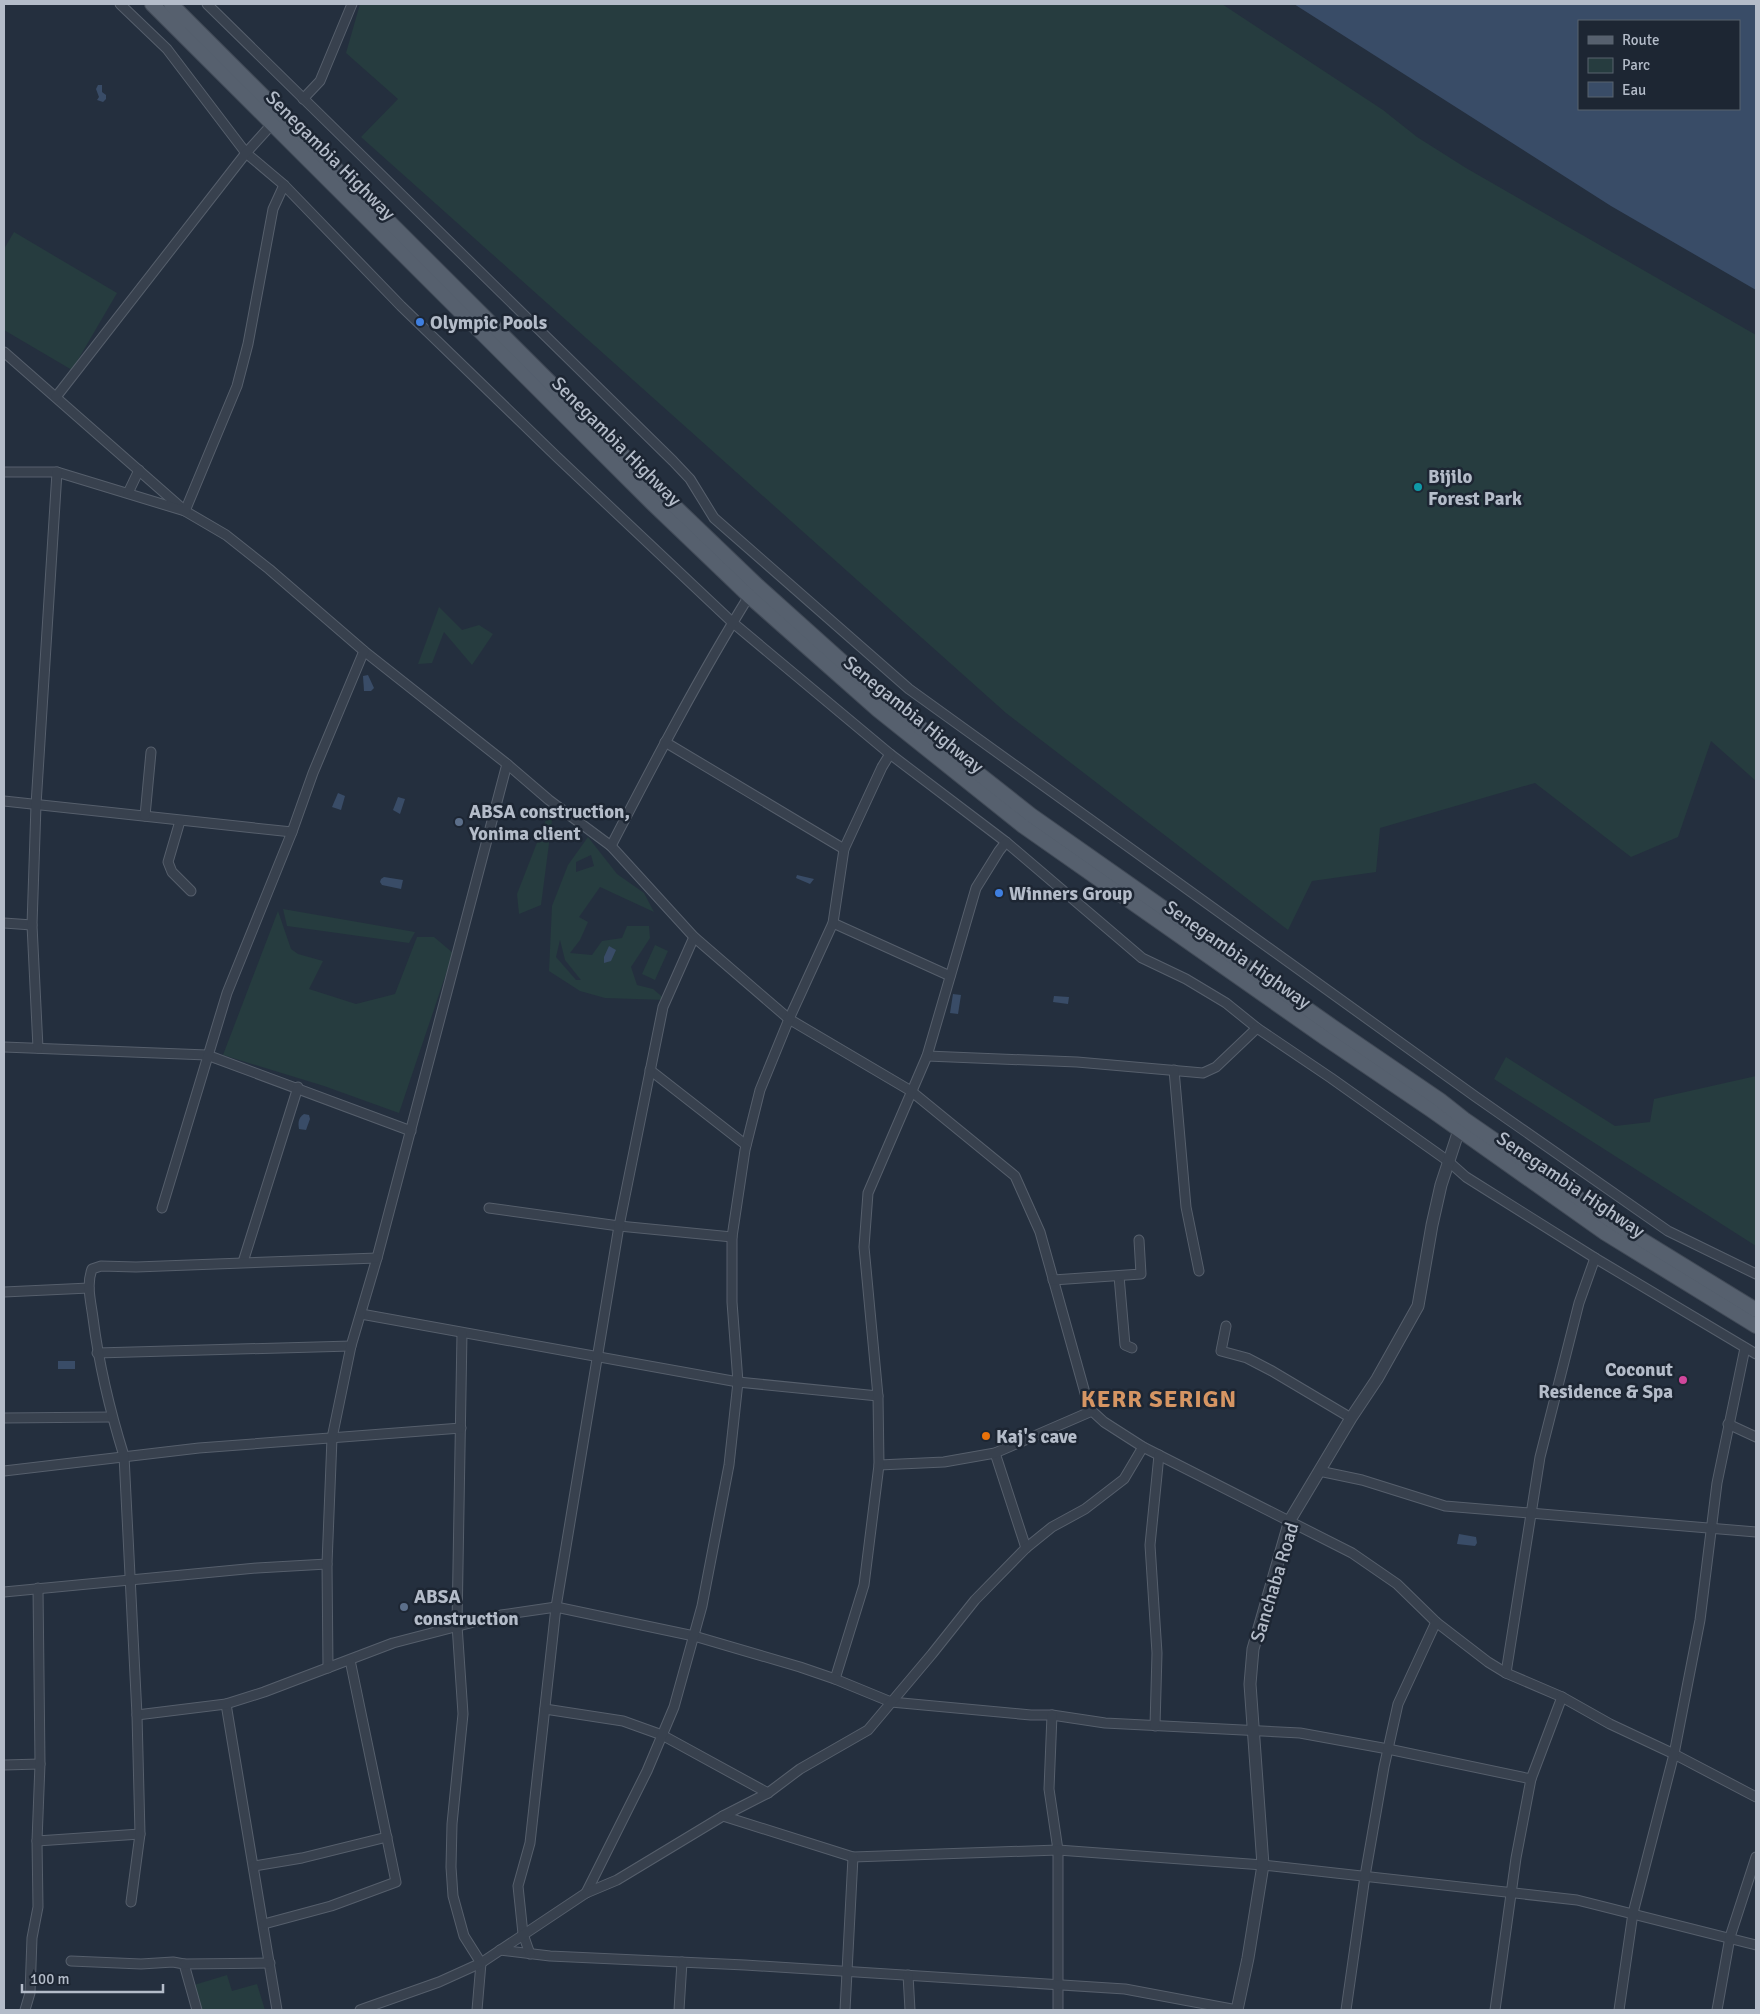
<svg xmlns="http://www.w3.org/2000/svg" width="1760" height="2014" font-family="Signika,sans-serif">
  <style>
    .green { fill: #263c3f; fill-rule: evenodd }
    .water { fill: #394c67; fill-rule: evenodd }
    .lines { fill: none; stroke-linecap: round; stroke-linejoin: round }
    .minor-casing { stroke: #565f6c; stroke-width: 11 }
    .tertiary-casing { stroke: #565f6c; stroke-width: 13 }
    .primary-casing { stroke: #414a57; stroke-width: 16 }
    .minor { stroke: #38414e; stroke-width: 9 }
    .tertiary { stroke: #38414e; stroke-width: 11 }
    .primary { stroke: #56606e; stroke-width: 14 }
    .shop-dot { fill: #3f7fe0; stroke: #1d2633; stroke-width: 2 }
    .culture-dot { fill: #0f9aa8; stroke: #1d2633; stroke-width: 2 }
    .service-dot { fill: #5c6f8a; stroke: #1d2633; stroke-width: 2 }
    .hotel-dot { fill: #d1479c; stroke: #1d2633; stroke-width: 2 }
    .food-dot { fill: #e8710a; stroke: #1d2633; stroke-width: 2 }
    .labels { text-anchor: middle; stroke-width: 5; stroke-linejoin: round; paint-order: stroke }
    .street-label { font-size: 19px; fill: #b4bcc9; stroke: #1d2633 }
    .poi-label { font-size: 19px; font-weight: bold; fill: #b4bcc9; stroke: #1d2633; text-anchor: start }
    .district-label { font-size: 24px; font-weight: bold; letter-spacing: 1px; fill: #d59563; stroke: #1d2633 }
  </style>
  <rect width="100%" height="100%" fill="#242f3e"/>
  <g class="green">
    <polygon points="360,4 1222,4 1383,110 1417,137 1466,168 1756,335 1756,781 1711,741 1678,837 1631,857 1535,783 1380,828 1376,872 1312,881 1288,930 1006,713 361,137 398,99 346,53"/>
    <polygon points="14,232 117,293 72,370 4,330 4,249"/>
    <polygon points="439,607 462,630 479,625 493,634 472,665 444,632 432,663 418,664"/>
    <polygon points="553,813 541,905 519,914 517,894 547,817"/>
    <path d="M588,837l29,37 27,19 10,19 -54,-25 -21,30 9,5 -8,18 -10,13 22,2 10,-14 20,-3 5,-12h22l1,12 -19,29 6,18 16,4 13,11 -61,-2 -25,-7 -31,-20 3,-65 16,-41zM591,855l3,11 -18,6v-10zM560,940l5,20 16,20h-5l-20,-23z"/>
    <polygon points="283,909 415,932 409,943 287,926"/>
    <polygon points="278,911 291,949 298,954 323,961 309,989 356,1004 395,994 417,937 434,937 453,953 399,1113 324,1086 223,1055"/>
    <polygon points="655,945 668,951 655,980 642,974"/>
    <polygon points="1506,1057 1615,1126 1650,1122 1654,1099 1756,1076 1756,1246 1494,1079"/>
    <polygon points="227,1975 232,1991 257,1984 265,2010 202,2010 194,1985"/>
  </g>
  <g class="water">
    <path d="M1294,4h462v286l-145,-84zM1579,21h160v88h-160z"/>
    <polygon points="98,85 102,85 102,92 106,95 106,99 103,102 97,100 99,97 96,89"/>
    <polygon points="368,675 374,688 371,691 364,691 363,676"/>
    <polygon points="338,793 345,796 341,810 332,807"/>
    <polygon points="398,797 405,799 400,814 393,810"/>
    <polygon points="797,875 814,879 810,884 796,878"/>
    <polygon points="384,877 403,880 401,889 382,885 380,882 381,879"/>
    <polygon points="609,946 616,950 611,961 604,963 604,957"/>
    <polygon points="953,994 961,995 958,1014 950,1013"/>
    <polygon points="1054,996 1069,997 1068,1004 1053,1002"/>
    <path d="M304,1114l5,1 1,4 -4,11 -7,-1c-1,-6 -1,-11 5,-15z"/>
    <rect x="58" y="1361" width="17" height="8"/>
    <polygon points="1459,1534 1476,1537 1477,1543 1475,1546 1457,1544"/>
  </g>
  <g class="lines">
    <g class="minor-casing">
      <g id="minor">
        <polyline points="120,4 167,49 246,153 284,185 401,306 557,457 732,622 890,754 1006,842 1142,958 1186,979 1226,1003 1257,1028 1331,1078 1448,1161 1466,1177 1595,1258 1756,1354"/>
        <polyline points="207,4 673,461 690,479 714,518 909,689 1476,1097 1668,1231 1756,1274"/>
        <polyline points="303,99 320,81 352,4"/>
        <polyline points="4,352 185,511 226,535 269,569 364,651 507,764 549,800 611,846 694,937 789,1019 911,1091 1015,1176 1040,1232 1085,1393 1092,1411 1104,1422 1143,1447 1352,1553 1397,1584 1436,1622 1488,1662 1506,1673 1562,1697 1610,1724 1674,1754 1756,1797"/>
        <polyline points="56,397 246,153 273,123"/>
        <polyline points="4,472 57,472 185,511 237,386 248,344 273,209 284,185"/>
        <polyline points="128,493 139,470"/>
        <polyline points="665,742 844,849"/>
        <polyline points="4,801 292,832"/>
        <polyline points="145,816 151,752"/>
        <polyline points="180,821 168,862 172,872 191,891"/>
        <path d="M611,846c44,-85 88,-169 138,-250"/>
        <polyline points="4,923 32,925"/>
        <polyline points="833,923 950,976"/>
        <polyline points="4,1047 207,1055 411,1131"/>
        <polyline points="38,1048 32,925 36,805 57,472"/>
        <polyline points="927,1056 1077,1062 1203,1073 1216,1067 1257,1028"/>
        <polyline points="650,1070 746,1145"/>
        <polyline points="1174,1070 1186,1207 1199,1271"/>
        <polyline points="162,1208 227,993 292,832 313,773 364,651"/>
        <polyline points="489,1208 619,1226 732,1237"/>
        <polyline points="243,1262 298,1087"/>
        <polyline points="1119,1276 1125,1345 1132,1348"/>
        <polyline points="1053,1280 1141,1274 1139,1240"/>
        <polyline points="4,1292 89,1288"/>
        <polyline points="361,1314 738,1382 878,1396"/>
        <polyline points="1226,1326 1221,1351 1247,1358 1272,1371 1351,1418"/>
        <polyline points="462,1333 457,1625 463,1714 452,1824 451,1867 453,1896 464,1936 481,1963 477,2010"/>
        <polyline points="97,1353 351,1346"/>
        <polyline points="4,1418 112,1417"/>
        <polyline points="1728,1424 1756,1437"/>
        <polyline points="995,1453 1026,1548"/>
        <polyline points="879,1465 944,1462 995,1453 1092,1411"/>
        <polyline points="4,1471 199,1448 461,1428"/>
        <polyline points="1319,1471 1362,1480 1445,1506 1756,1532"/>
        <polyline points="4,1592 257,1568 327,1564"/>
        <polyline points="328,1668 327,1564 332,1438 351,1346 377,1258 507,764"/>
        <polyline points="1506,1673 1540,1457 1579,1303 1595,1258"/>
        <polyline points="835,1679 864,1585 879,1465 878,1396 864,1247 868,1193 927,1056 976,888 999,851 1006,842"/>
        <polyline points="226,1704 277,2010"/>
        <polyline points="545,1709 623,1721 662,1735 768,1793"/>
        <polyline points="137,1715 226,1704 264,1692 393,1643 501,1615 556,1607 694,1636 800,1667 835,1679 891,1702 1031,1715 1052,1715 1105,1723 1300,1733 1388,1749 1531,1779"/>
        <polyline points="1052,1715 1049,1789 1058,1850 1058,2010"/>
        <polyline points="1155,1726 1157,1653 1150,1545 1159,1455"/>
        <polyline points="4,1765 40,1764"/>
        <polyline points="723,1816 853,1857 1058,1850 1263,1865 1577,1900 1756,1945"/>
        <polyline points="37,1841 140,1834"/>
        <polyline points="254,1866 302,1858 387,1837"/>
        <polyline points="586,1893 647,1771 674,1707 702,1606 729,1465 738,1382 732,1302 732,1237 745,1150 760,1090 789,1019 833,923 844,849 882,767 890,754"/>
        <path d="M131,1902l9,-68 -3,-119 -13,-259c-14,-45 -25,-91 -31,-138 -2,-16 -7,-33 -1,-49l9,-3 35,1 241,-9"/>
        <polyline points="264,1924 331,1906 396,1882 350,1660"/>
        <polyline points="500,1950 550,1956 745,1965 1125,1989 1237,2010"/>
        <polyline points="530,1954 523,1934 518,1886 530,1843 556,1607 619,1226 663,1007 694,937"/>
        <polyline points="71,1961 141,1964 173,1962 184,1964 197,2010"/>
        <polyline points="184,1964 270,1963"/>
        <polyline points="908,1975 910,2010"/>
        <polyline points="25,2010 30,1993 32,1938 38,1907 37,1841 40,1764 38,1588"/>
        <polyline points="360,2010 439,1982 481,1963 586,1893 617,1880 723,1816 768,1793 800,1769 868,1730 932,1654 975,1600 1026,1548 1052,1527 1085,1509 1124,1479 1143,1447"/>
        <polyline points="679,2010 682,1962"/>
        <polyline points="845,2010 853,1857"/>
        <polyline points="1346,2010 1365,1876 1384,1767 1398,1704 1436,1622"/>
        <polyline points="1495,2010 1516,1858 1531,1779 1562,1697"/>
        <polyline points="1619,2010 1633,1913 1674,1754 1700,1620 1717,1483 1745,1348"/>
        <polyline points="1717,2010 1730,1937 1756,1857"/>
      </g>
    </g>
    <g class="tertiary-casing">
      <polyline id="tertiary" points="1237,2010 1248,1958 1263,1865 1250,1684 1253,1649 1290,1520 1351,1418 1377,1379 1418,1306 1432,1225 1441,1185 1459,1130"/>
    </g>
    <g class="primary-casing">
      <g id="primary">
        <polyline points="152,4 653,504 749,596 878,710 1023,826 1325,1038 1431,1110 1605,1233 1756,1326"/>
        <polyline points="171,4 663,495 758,586 856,674 917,725 1031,815 1333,1027 1440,1100 1464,1119 1613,1222 1756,1310"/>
      </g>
    </g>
    <use href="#minor" class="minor"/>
    <use href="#tertiary" class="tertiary"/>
    <use href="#primary" class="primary"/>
  </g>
  <g class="shop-dot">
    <circle cx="420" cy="322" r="5"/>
    <circle cx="999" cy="893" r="5"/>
  </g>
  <circle class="culture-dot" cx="1418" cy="487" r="5"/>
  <g class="service-dot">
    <circle cx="459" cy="822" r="5"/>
    <circle cx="404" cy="1607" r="5"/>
  </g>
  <circle class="hotel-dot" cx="1683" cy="1380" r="5"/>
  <circle class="food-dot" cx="986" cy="1436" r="5"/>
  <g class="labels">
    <g class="street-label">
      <text transform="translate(331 155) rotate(45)" y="7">Senegambia Highway</text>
      <text transform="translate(617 441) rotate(45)" y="7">Senegambia Highway</text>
      <text transform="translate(914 714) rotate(39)" y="7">Senegambia Highway</text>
      <text transform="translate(1238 954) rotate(35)" y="7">Senegambia Highway</text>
      <text transform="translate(1571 1184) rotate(34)" y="7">Senegambia Highway</text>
      <text transform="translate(1274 1582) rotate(-73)" y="7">Sanchaba Road</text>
    </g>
    <g class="poi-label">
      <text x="430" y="329">Olympic Pools</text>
      <text x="1428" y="483">Bijilo<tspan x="1428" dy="22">Forest Park</tspan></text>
      <text x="469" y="818">ABSA construction,<tspan x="469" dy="22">Yonima client</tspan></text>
      <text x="1009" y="900">Winners Group</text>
      <text x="1673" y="1376" text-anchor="end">Coconut<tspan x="1673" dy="22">Residence &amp; Spa</tspan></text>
      <text x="996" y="1443">Kaj's cave</text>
      <text x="414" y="1603">ABSA<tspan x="414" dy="22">construction</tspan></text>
    </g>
    <g class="district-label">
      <text x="1159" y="1407">KERR SERIGN</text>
    </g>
  </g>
  <rect width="1760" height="2014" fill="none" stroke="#b4bcc9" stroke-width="10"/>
  <rect x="1578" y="20" width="162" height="90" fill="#1d2633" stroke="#59626f"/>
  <rect x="1588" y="36" width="25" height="8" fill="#56606e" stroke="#59626f"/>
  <text x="1622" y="45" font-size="15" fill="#b4bcc9">Route</text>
  <rect x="1588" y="58" width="25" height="15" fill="#263c3f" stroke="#59626f"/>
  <text x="1622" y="70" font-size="15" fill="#b4bcc9">Parc</text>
  <rect x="1588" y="82" width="25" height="15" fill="#394c67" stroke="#59626f"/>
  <text x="1622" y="95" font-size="15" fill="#b4bcc9">Eau</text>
  <path d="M22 1984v8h141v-8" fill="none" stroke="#b4bcc9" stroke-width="2.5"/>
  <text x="30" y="1984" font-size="15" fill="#b4bcc9" stroke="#1d2633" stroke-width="4" paint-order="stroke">100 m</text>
</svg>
